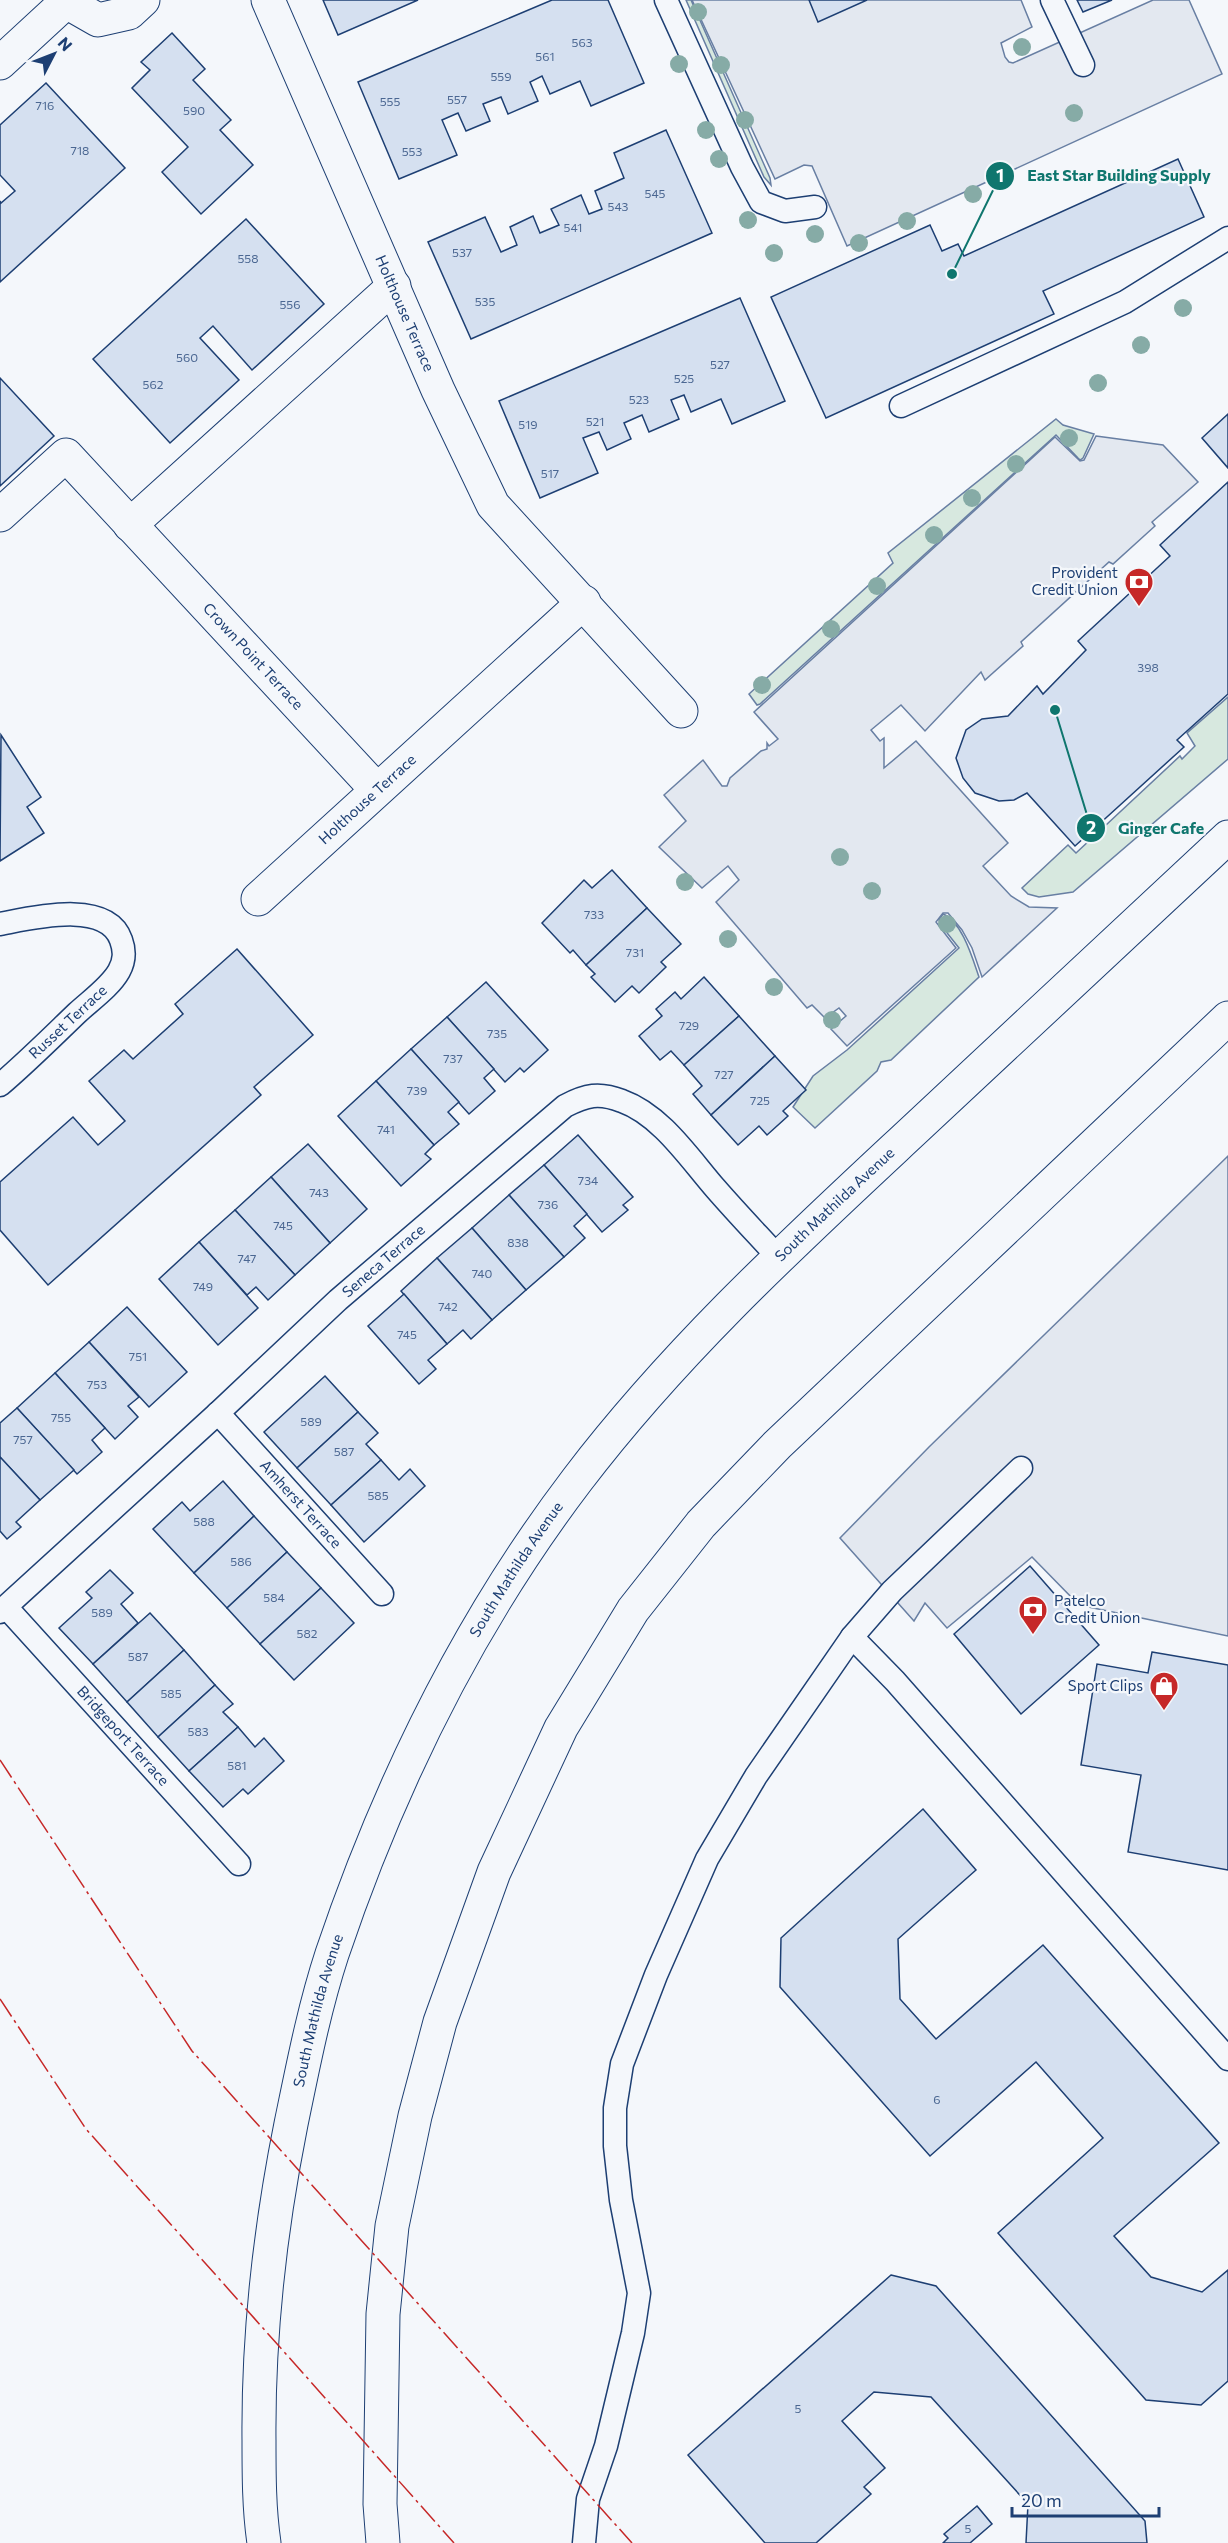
<svg xmlns="http://www.w3.org/2000/svg" width="1228" height="2543" font-family="Commissioner,sans-serif">
  <style>
    .green { fill: #d7e8df; stroke: #687fa3; stroke-width: 1.5 }
    .parking { fill: #e3e8f0; stroke: #687fa3; stroke-width: 1.5 }
    .building { fill: #d5e0f0; stroke: #1d3f73; stroke-width: 1.5 }
    .lines { fill: none; stroke-linecap: round; stroke-linejoin: round }
    .lane-casing { stroke: #1d3f73; stroke-width: 25 }
    .street-casing { stroke: #1d3f73; stroke-width: 35 }
    .primary-casing { stroke: #1d3f73; stroke-width: 35 }
    .lane { stroke: #f4f7fb; stroke-width: 22 }
    .street { stroke: #f4f7fb; stroke-width: 33 }
    .primary { stroke: #f4f7fb; stroke-width: 33 }
    .power { stroke: #c62828; stroke-width: 1.5; stroke-dasharray: 21 4.5 3 4.5; stroke-linecap: butt }
    .tree { fill: #86aba6 }
    .labels { text-anchor: middle; stroke-width: 4.5; stroke-linejoin: round; paint-order: stroke }
    .number-label { font-size: 12px; fill: #4b6792 }
    .street-label { font-size: 15px; fill: #1d3f73; stroke: #f4f7fb }
    .poi-label { font-size: 15px; fill: #1d3f73; stroke: #f4f7fb; text-anchor: end }
    .leader { fill: none; stroke: #0f766e; stroke-width: 2 }
    .callout-dot { fill: #0f766e; stroke: #f4f7fb; stroke-width: 2 }
    .mark-label { font-size: 18px; text-anchor: middle; font-weight: bold; fill: #fff }
    .callout-label { font-size: 16px; text-anchor: middle; font-weight: bold; fill: #0f766e; stroke: #f4f7fb; stroke-width: 4.5; stroke-linejoin: round; paint-order: stroke }
  </style>
  <rect width="100%" height="100%" fill="#f4f7fb"/>
  <g class="green">
    <polygon points="686,0 691,0 770,178 771,185 764,177"/>
    <polygon points="1056,419 1063,425 1094,434 1083,458 1080,460 1078,458 1056,435 760,704 757,705 749,694 893,563 888,553"/>
    <polygon points="1228,697 1228,759 1073,892 1039,897 1028,894 1022,888 1068,845 1076,853 1180,756 1182,759 1195,746 1187,733"/>
    <path d="M943,914c19,7 30,46 36,63l-88,83 -10,2 -4,9 -62,57 -22,-21 20,-31 34,-26 112,-102 -19,-24 -1,-4z"/>
  </g>
  <g class="parking">
    <polygon points="692,0 1021,0 1032,27 1001,43 1005,57 1009,62 1013,63 1153,0 1189,0 1222,74 847,246 812,166 804,165 775,179"/>
    <polygon points="1096,436 1163,445 1198,482 1152,522 1155,526 1113,564 1109,562 1021,642 1023,646 985,680 981,672 925,731 901,705 871,730 880,741 884,738 884,768 916,741 1008,843 983,866 1011,896 1029,907 1057,908 982,977 972,948 962,930 948,913 943,913 936,922 956,948 847,1046 831,1029 846,1016 839,1008 825,1018 812,1005 807,1008 716,902 739,880 728,866 702,888 659,847 686,821 664,795 703,760 722,786 727,786 730,778 761,751 767,749 767,743 769,746 778,739 754,712 1055,437 1080,461 1084,460"/>
    <polygon points="1228,1156 1228,1636 1079,1605 1032,1557 947,1628 925,1603 914,1621 840,1538 929,1447"/>
  </g>
  <g class="building">
    <polygon points="323,0 418,0 338,35"/>
    <polygon points="552,0 608,0 644,83 591,106 580,81 550,94 542,76 530,82 538,101 508,114 501,97 483,104 490,121 466,131 458,113 442,120 457,155 399,179 358,82"/>
    <polygon points="809,0 867,0 818,22"/>
    <polygon points="1077,0 1112,0 1083,12"/>
    <polygon points="172,33 205,69 193,80 231,120 220,130 253,165 201,214 162,172 188,147 132,88 150,70 141,62"/>
    <polygon points="46,83 125,168 0,282 0,201 1,203 15,191 0,175 0,125"/>
    <polygon points="666,130 712,233 471,339 428,242 485,217 501,252 517,245 510,227 533,216 540,233 559,225 551,209 581,195 589,214 602,209 595,191 624,178 614,153"/>
    <polygon points="1178,159 1204,217 1043,291 1054,314 826,418 771,297 930,225 942,251 958,244 964,256"/>
    <polygon points="246,219 324,304 252,370 213,326 200,338 239,380 170,443 93,359"/>
    <polygon points="740,298 785,401 732,424 721,399 691,412 684,395 671,400 679,419 649,432 642,415 624,423 631,439 607,450 599,432 583,438 598,473 540,498 499,401"/>
    <polygon points="0,378 54,436 0,486"/>
    <polygon points="1228,414 1228,468 1202,438"/>
    <polygon points="1228,482 1228,694 1177,740 1184,747 1075,846 1027,793 1014,800 999,801 975,793 963,778 956,758 966,730 982,719 1008,716 1037,686 1043,694 1086,650 1078,641 1170,556 1160,545"/>
    <polygon points="1,735 41,797 27,807 44,833 0,861"/>
    <polygon points="612,870 647,908 586,965 573,950 570,953 542,923 584,880 592,888"/>
    <polygon points="647,908 681,944 661,962 666,967 639,993 632,986 615,1002 591,977 595,974 586,965"/>
    <polygon points="237,949 313,1035 254,1087 261,1095 48,1285 0,1230 0,1182 73,1117 98,1145 125,1121 89,1081 124,1050 133,1059 183,1014 175,1004"/>
    <polygon points="704,977 739,1016 684,1065 671,1051 660,1060 639,1036 662,1016 656,1009 675,992 681,999"/>
    <polygon points="486,982 548,1050 524,1072 520,1068 505,1082 447,1017"/>
    <polygon points="739,1016 775,1056 711,1115 693,1094 702,1086 684,1065"/>
    <polygon points="447,1017 494,1069 484,1078 495,1091 469,1114 411,1049"/>
    <polygon points="411,1049 459,1102 448,1112 459,1124 434,1145 376,1081"/>
    <polygon points="775,1056 806,1090 783,1111 788,1116 767,1135 759,1126 738,1145 711,1115"/>
    <polygon points="376,1081 434,1145 425,1154 431,1159 401,1186 338,1116"/>
    <polygon points="578,1135 633,1197 623,1205 628,1210 602,1232 544,1165"/>
    <polygon points="308,1144 367,1209 330,1243 271,1177"/>
    <polygon points="544,1165 587,1214 574,1226 585,1238 564,1257 509,1195"/>
    <polygon points="271,1177 330,1243 295,1275 235,1210"/>
    <polygon points="509,1195 564,1257 526,1290 472,1228"/>
    <polygon points="235,1210 295,1275 268,1300 256,1287 247,1295 199,1242"/>
    <polygon points="472,1228 526,1290 492,1320 437,1258"/>
    <polygon points="199,1242 258,1308 218,1345 159,1279"/>
    <polygon points="437,1258 492,1320 471,1339 463,1330 447,1344 401,1291"/>
    <polygon points="404,1294 447,1344 428,1360 436,1369 419,1384 368,1326"/>
    <polygon points="127,1307 187,1372 149,1407 89,1342"/>
    <polygon points="89,1342 139,1397 128,1406 138,1417 115,1439 55,1373"/>
    <polygon points="55,1373 105,1428 92,1440 102,1452 77,1474 17,1408"/>
    <polygon points="325,1376 358,1412 297,1468 264,1432"/>
    <polygon points="17,1408 74,1470 40,1500 0,1457 0,1423"/>
    <polygon points="358,1412 378,1433 366,1444 381,1460 331,1505 297,1468"/>
    <polygon points="0,1457 40,1500 16,1522 21,1527 7,1539 0,1531"/>
    <polygon points="381,1460 399,1480 410,1469 425,1486 364,1542 331,1505"/>
    <polygon points="223,1481 254,1516 194,1573 153,1529 182,1502 190,1511"/>
    <polygon points="254,1516 287,1552 227,1608 194,1573"/>
    <polygon points="287,1552 321,1588 260,1644 227,1608"/>
    <polygon points="1030,1566 1099,1645 1021,1714 954,1634"/>
    <polygon points="110,1570 133,1593 121,1604 138,1623 93,1664 59,1628 92,1598 86,1592"/>
    <polygon points="321,1588 354,1623 294,1680 260,1644"/>
    <polygon points="150,1613 184,1650 127,1702 93,1664"/>
    <polygon points="184,1650 215,1685 158,1737 127,1702"/>
    <polygon points="1152,1652 1228,1665 1228,1870 1128,1852 1141,1775 1081,1765 1097,1664 1148,1673"/>
    <polygon points="215,1685 233,1704 223,1712 238,1727 189,1771 158,1737"/>
    <polygon points="238,1727 255,1747 264,1738 284,1761 248,1794 243,1789 223,1807 189,1771"/>
    <polygon points="923,1809 976,1870 898,1939 900,1999 936,2039 1043,1945 1219,2143 1114,2236 1151,2277 1202,2292 1228,2270 1228,2381 1201,2405 1146,2400 998,2233 1103,2138 1036,2062 930,2156 780,1987 781,1938"/>
    <polygon points="891,2275 936,2286 1145,2521 1147,2543 1026,2543 1028,2504 931,2397 874,2392 842,2421 885,2468 864,2487 871,2494 816,2543 765,2543 688,2455"/>
    <polygon points="977,2506 992,2524 970,2543 943,2543 948,2538 944,2534"/>
  </g>
  <g class="lines">
    <g class="lane-casing">
      <g id="lane">
        <polyline points="666,0 742,167 761,202 785,211 815,207"/>
        <polyline points="1052,0 1083,65"/>
        <polyline points="901,406 1125,302 1228,238"/>
        <path d="M0,924c32,-6 107,-25 121,16 4,11 4,20 -2,31 -9,16 -28,29 -42,42 -25,24 -50,49 -77,72"/>
        <path id="s1" d="M218,1413l164,181"/>
        <path id="s2" d="M6,1607l233,257"/>
        <path id="s3" d="M0,1612l218,-199 120,-113 227,-194c21,-11 34,-14 57,-5 39,14 67,57 94,88 20,23 41,45 62,68"/>
        <polyline points="852,1637 895,1681 1228,2059"/>
        <polyline points="584,2543 588,2499 606,2446 633,2333 639,2293 621,2200 615,2146 615,2108 622,2064 656,1975 707,1859 756,1776 852,1637 892,1591 1021,1468"/>
      </g>
    </g>
    <g class="street-casing">
      <g id="street">
        <polyline points="63,0 98,20 129,13 143,0"/>
        <path id="s4" d="M268,0l170,390 55,115 188,206"/>
        <polyline points="0,63 65,3"/>
        <path id="s5" d="M0,515l66,-60 310,334"/>
        <polyline points="130,525 394,286"/>
        <path id="s6" d="M258,899l326,-297"/>
      </g>
    </g>
    <g class="primary-casing">
      <g id="primary">
        <path id="s7" d="M264,2543c-5,-34 -5,-68 -5,-103 -1,-107 11,-211 32,-316 12,-58 23,-115 41,-170 57,-169 137,-332 245,-474 98,-129 217,-238 335,-348 106,-98 211,-197 316,-295"/>
        <polyline points="383,2543 380,2504 383,2314 392,2226 415,2116 440,2022 494,1872 561,1728 633,1610 701,1524 777,1445 1228,1018"/>
      </g>
    </g>
    <use href="#lane" class="lane"/>
    <use href="#street" class="street"/>
    <use href="#primary" class="primary"/>
    <g class="power">
      <polyline points="0,1760 192,2051 632,2543"/>
      <polyline points="0,1999 86,2129 454,2543"/>
    </g>
  </g>
  <g class="tree">
    <circle cx="698" cy="12" r="9"/>
    <circle cx="1022" cy="47" r="9"/>
    <circle cx="679" cy="64" r="9"/>
    <circle cx="721" cy="65" r="9"/>
    <circle cx="1074" cy="113" r="9"/>
    <circle cx="745" cy="120" r="9"/>
    <circle cx="706" cy="130" r="9"/>
    <circle cx="719" cy="159" r="9"/>
    <circle cx="1003" cy="179" r="9"/>
    <circle cx="973" cy="194" r="9"/>
    <circle cx="748" cy="220" r="9"/>
    <circle cx="907" cy="221" r="9"/>
    <circle cx="815" cy="234" r="9"/>
    <circle cx="859" cy="243" r="9"/>
    <circle cx="774" cy="253" r="9"/>
    <circle cx="1183" cy="308" r="9"/>
    <circle cx="1141" cy="345" r="9"/>
    <circle cx="1098" cy="383" r="9"/>
    <circle cx="1069" cy="438" r="9"/>
    <circle cx="1016" cy="464" r="9"/>
    <circle cx="972" cy="498" r="9"/>
    <circle cx="934" cy="535" r="9"/>
    <circle cx="877" cy="586" r="9"/>
    <circle cx="831" cy="629" r="9"/>
    <circle cx="762" cy="685" r="9"/>
    <circle cx="840" cy="857" r="9"/>
    <circle cx="685" cy="882" r="9"/>
    <circle cx="872" cy="891" r="9"/>
    <circle cx="947" cy="924" r="9"/>
    <circle cx="728" cy="939" r="9"/>
    <circle cx="774" cy="987" r="9"/>
    <circle cx="832" cy="1020" r="9"/>
  </g>
  <defs>
    <g id="bank-pin" transform="scale(1.5)"><path d="M0 17L-7.5 6A9.5 9.5 0 1 1 7.5 6Z" fill="#c62828" stroke="#f4f7fb"/><path d="M-6-4H6V4H-6ZM0-2.3a2.3 2.3 0 1 0 0 4.6a2.3 2.3 0 1 0 0-4.6Z" fill="#fff"/></g>
    <g id="shop-pin" transform="scale(1.5)"><path d="M0 17L-7.5 6A9.5 9.5 0 1 1 7.5 6Z" fill="#c62828" stroke="#f4f7fb"/><path d="M-5-2.5h2.3a2.7 3.5 0 0 1 5.4 0H5L5.5 6h-11ZM-1.5-2.5h3a1.5 2.3 0 0 0-3 0Z" fill="#fff"/></g>
  </defs>
  <g fill-rule="evenodd">
    <use href="#bank-pin" x="1139" y="582"/>
    <use href="#bank-pin" x="1033" y="1610"/>
    <use href="#shop-pin" x="1164" y="1686"/>
  </g>
  <g class="labels">
    <g class="number-label">
      <text x="582" y="47">563</text>
      <text x="545" y="61">561</text>
      <text x="501" y="81">559</text>
      <text x="457" y="104">557</text>
      <text x="390" y="106">555</text>
      <text x="45" y="110">716</text>
      <text x="194" y="115">590</text>
      <text x="80" y="155">718</text>
      <text x="412" y="156">553</text>
      <text x="655" y="198">545</text>
      <text x="618" y="211">543</text>
      <text x="573" y="232">541</text>
      <text x="462" y="257">537</text>
      <text x="248" y="263">558</text>
      <text x="485" y="306">535</text>
      <text x="290" y="309">556</text>
      <text x="187" y="362">560</text>
      <text x="720" y="369">527</text>
      <text x="684" y="383">525</text>
      <text x="153" y="389">562</text>
      <text x="639" y="404">523</text>
      <text x="595" y="426">521</text>
      <text x="528" y="429">519</text>
      <text x="550" y="478">517</text>
      <text x="1148" y="672">398</text>
      <text x="594" y="919">733</text>
      <text x="635" y="957">731</text>
      <text x="689" y="1030">729</text>
      <text x="497" y="1038">735</text>
      <text x="453" y="1063">737</text>
      <text x="724" y="1079">727</text>
      <text x="417" y="1095">739</text>
      <text x="760" y="1105">725</text>
      <text x="386" y="1134">741</text>
      <text x="588" y="1185">734</text>
      <text x="319" y="1197">743</text>
      <text x="548" y="1209">736</text>
      <text x="283" y="1230">745</text>
      <text x="518" y="1247">838</text>
      <text x="247" y="1263">747</text>
      <text x="482" y="1278">740</text>
      <text x="203" y="1291">749</text>
      <text x="448" y="1311">742</text>
      <text x="407" y="1339">745</text>
      <text x="138" y="1361">751</text>
      <text x="97" y="1389">753</text>
      <text x="61" y="1422">755</text>
      <text x="311" y="1426">589</text>
      <text x="23" y="1444">757</text>
      <text x="344" y="1456">587</text>
      <text x="378" y="1500">585</text>
      <text x="204" y="1526">588</text>
      <text x="241" y="1566">586</text>
      <text x="274" y="1602">584</text>
      <text x="102" y="1617">589</text>
      <text x="307" y="1638">582</text>
      <text x="138" y="1661">587</text>
      <text x="171" y="1698">585</text>
      <text x="198" y="1736">583</text>
      <text x="237" y="1770">581</text>
      <text x="937" y="2104">6</text>
      <text x="798" y="2413">5</text>
      <text x="968" y="2533">5</text>
    </g>
    <g class="street-label">
      <text dy="5" stroke="none"><textPath href="#s4" startOffset="342">Holthouse Terrace</textPath></text>
      <text dy="5" stroke="none"><textPath href="#s5" startOffset="364">Crown Point Terrace</textPath></text>
      <text dy="5" stroke="none"><textPath href="#s6" startOffset="148">Holthouse Terrace</textPath></text>
      <text transform="translate(68 1022) rotate(-43)" y="5">Russet Terrace</text>
      <text dy="5" stroke="none"><textPath href="#s7" startOffset="1510">South Mathilda Avenue</textPath></text>
      <text dy="5" stroke="none"><textPath href="#s3" startOffset="520">Seneca Terrace</textPath></text>
      <text dy="5" stroke="none"><textPath href="#s1" startOffset="123">Amherst Terrace</textPath></text>
      <text dy="5" stroke="none"><textPath href="#s7" startOffset="1024">South Mathilda Avenue</textPath></text>
      <text dy="5" stroke="none"><textPath href="#s2" startOffset="174">Bridgeport Terrace</textPath></text>
      <text dy="5" stroke="none"><textPath href="#s7" startOffset="538">South Mathilda Avenue</textPath></text>
    </g>
    <g class="poi-label">
      <text x="1118" y="578">Provident<tspan x="1118" dy="17">Credit Union</tspan></text>
      <text x="1054" y="1606" text-anchor="start">Patelco<tspan x="1054" dy="17">Credit Union</tspan></text>
      <text x="1143" y="1691">Sport Clips</text>
    </g>
  </g>
  <path class="leader" d="M952 274L1000 176M1055 710L1091 828"/>
  <g class="callout-dot">
    <circle cx="952" cy="274" r="6"/>
    <circle cx="1055" cy="710" r="6"/>
    <circle cx="1000" cy="176" r="15"/>
    <circle cx="1091" cy="828" r="15"/>
  </g>
  <g class="mark-label">
    <text x="1000" y="182">1</text>
    <text x="1091" y="834">2</text>
  </g>
  <g class="callout-label">
    <text x="1119" y="181">East Star Building Supply</text>
    <text x="1161" y="834">Ginger Cafe</text>
  </g>
  <g transform="translate(54 54) rotate(48)" stroke="#f4f7fb" stroke-width="4.5" paint-order="stroke">
  <path d="M0-4.5L10 22L0 15L-10 22Z" fill="#1d3f73"/>
  <text y="-9" font-size="16" font-weight="bold" text-anchor="middle" fill="#1d3f73">N</text>
  </g>
  <path d="M1012 2507v9h147v-9" fill="none" stroke="#1d3f73" stroke-width="3"/>
  <text x="1021" y="2507" font-size="18" fill="#1d3f73" stroke="#f4f7fb" stroke-width="4.5" paint-order="stroke">20 m</text>
</svg>
